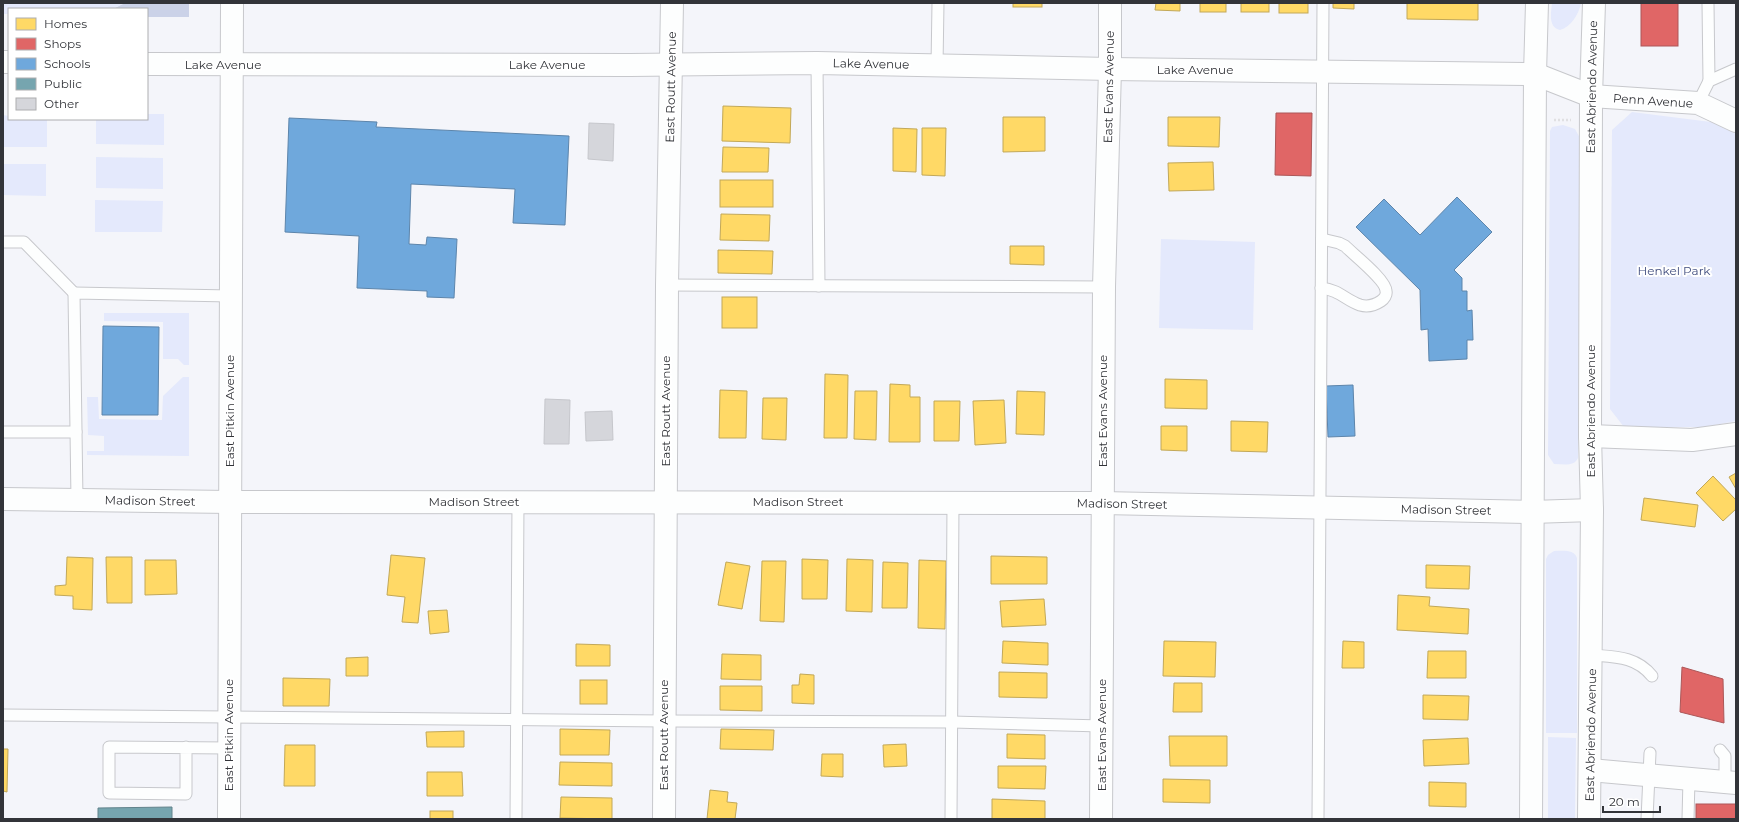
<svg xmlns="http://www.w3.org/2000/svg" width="1739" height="822" font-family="Montserrat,sans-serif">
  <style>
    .green { fill: #e4e9fc }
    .forest { fill: #cbd2e8 }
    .homes { fill: #ffd966; stroke: #c2a858 }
    .shops { fill: #e06666; stroke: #ac5758 }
    .schools { fill: #6fa8dc; stroke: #5d85ab }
    .public { fill: #76a5af; stroke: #62838c }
    .building { fill: #d5d6db; stroke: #c6c7cc }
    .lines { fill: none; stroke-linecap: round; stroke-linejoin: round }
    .service-casing { stroke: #c7c8cc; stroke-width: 13 }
    .minor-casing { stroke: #c7c8cc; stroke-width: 24 }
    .tertiary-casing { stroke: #c7c8cc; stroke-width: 24 }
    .secondary-casing { stroke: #c7c8cc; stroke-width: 24 }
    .path { stroke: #e0e0e2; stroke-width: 2.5; stroke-dasharray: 2 2; stroke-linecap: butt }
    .service { stroke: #fdfefe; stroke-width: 11 }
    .minor { stroke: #fdfefe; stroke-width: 22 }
    .tertiary { stroke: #fdfefe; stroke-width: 22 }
    .secondary { stroke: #fdfefe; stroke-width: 22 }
    .labels { text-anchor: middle; stroke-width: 4; stroke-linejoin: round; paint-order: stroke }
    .street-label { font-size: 12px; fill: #323439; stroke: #fff }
    .park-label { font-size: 12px; fill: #414e7f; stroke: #fff }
  </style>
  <rect width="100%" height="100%" fill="#f4f5fa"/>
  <g class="green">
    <polygon points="3,3 125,3 112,9 9,9 9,14 3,14"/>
    <path d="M1552,3h29c-2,11 -10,24 -21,27 -12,-3 -9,-17 -8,-27z"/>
    <polygon points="1632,112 1711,122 1736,134 1736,421 1704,427 1624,427 1610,409 1612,130"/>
    <polygon points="147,114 164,114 164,145 96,144 96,119 147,119"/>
    <polygon points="3,115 9,116 9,119 47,119 47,147 3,147"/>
    <path d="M1563,125l12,4 5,9 -2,320c-4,9 -15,6 -24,6l-6,-9 2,-324 2,-4z"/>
    <polygon points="96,157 163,158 163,189 96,188"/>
    <polygon points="3,164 46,164 46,196 3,195"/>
    <polygon points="95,200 163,201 162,232 95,232"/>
    <polygon points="1161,239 1255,242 1253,330 1159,328"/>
    <polygon points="104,313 189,313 189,365 184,365 178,359 163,359 163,322 104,321"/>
    <polygon points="183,377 189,377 189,456 87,455 87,451 104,451 104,436 88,435 87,397 98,397 99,419 162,420 163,396"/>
    <path d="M1554,551c9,0 20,-2 23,7v175h-31v-174l2,-4z"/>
    <polygon points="1548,737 1576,738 1575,819 1548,819"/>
  </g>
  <polygon class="forest" points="125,3 189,3 189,17 147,17 147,9 113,9"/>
  <g class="homes">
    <rect x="1013" y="3" width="29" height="4"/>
    <polygon points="1156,3 1180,3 1180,11 1155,10"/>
    <rect x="1200" y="3" width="26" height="9"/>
    <rect x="1241" y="3" width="28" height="9"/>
    <rect x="1279" y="3" width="29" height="10"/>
    <polygon points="1333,3 1354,3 1354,9 1333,8"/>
    <polygon points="1407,3 1478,3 1478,20 1407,19"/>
    <polygon points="723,106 791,108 790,143 722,141"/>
    <polygon points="1003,117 1045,117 1045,151 1003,152"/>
    <polygon points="1168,117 1220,117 1219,147 1168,146"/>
    <polygon points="893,128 917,129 916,172 893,171"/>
    <polygon points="922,128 946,128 945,176 922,175"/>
    <polygon points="723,147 769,148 768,172 722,172"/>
    <polygon points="1213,162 1214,190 1169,191 1168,163"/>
    <rect x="720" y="180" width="53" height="27"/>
    <polygon points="721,214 770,215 769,241 720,240"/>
    <polygon points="1010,246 1044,246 1044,265 1010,264"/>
    <polygon points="718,250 773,251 772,274 718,273"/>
    <rect x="722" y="297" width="35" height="31"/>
    <polygon points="825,374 848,375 847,438 824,438"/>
    <polygon points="1165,379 1207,380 1207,409 1165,408"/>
    <polygon points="890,384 910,385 910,397 920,397 920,442 889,442"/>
    <polygon points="720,390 747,391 746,438 719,438"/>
    <polygon points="855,391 877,391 876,440 854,439"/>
    <polygon points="1017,391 1045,392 1044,435 1016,434"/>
    <polygon points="763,398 787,398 786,440 762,439"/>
    <polygon points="1004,400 1006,443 975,445 973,401"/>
    <polygon points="934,401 960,401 959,441 934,441"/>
    <polygon points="1231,421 1268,422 1267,452 1231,451"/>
    <polygon points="1161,426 1187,426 1187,451 1161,450"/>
    <polygon points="1736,473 1736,489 1729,477"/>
    <polygon points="1713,476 1736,500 1736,509 1723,521 1696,493"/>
    <polygon points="1644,498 1698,505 1695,527 1641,520"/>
    <polygon points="391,555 425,558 418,623 402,622 405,597 387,595"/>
    <polygon points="991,556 1047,557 1047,584 991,584"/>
    <polygon points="67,557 93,558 92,610 73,609 73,596 55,595 55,586 66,585"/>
    <polygon points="106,557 132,557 132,603 107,603"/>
    <polygon points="802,559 828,560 827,599 802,599"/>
    <polygon points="847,559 873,560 872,612 846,611"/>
    <polygon points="145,560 176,560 177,594 145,595"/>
    <polygon points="919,560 946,561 945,629 918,628"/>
    <polygon points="762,561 786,561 784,622 760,621"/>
    <polygon points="726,562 750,566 742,609 718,605"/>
    <polygon points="883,562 908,563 907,608 882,608"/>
    <polygon points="1426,565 1470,566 1469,589 1426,588"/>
    <polygon points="1398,595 1430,597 1429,606 1469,609 1468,634 1397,630"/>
    <polygon points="1044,599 1046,625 1002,627 1000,601"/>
    <polygon points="447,610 449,632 430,634 428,611"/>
    <polygon points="1003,641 1048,643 1048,665 1002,663"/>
    <polygon points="1164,641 1216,642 1215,677 1163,676"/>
    <polygon points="1343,641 1364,642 1364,668 1342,668"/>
    <polygon points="576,644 610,645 610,666 576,666"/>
    <polygon points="1428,651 1466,651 1466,678 1427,678"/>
    <polygon points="722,654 761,655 761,680 721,679"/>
    <polygon points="368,657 368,676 346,676 346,658"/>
    <polygon points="999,672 1047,673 1047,698 999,697"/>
    <polygon points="800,674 814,675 814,704 792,703 792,685 799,685"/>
    <polygon points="283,678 330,679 329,706 283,706"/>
    <rect x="580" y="680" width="27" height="24"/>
    <polygon points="1174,683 1202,683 1202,712 1173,712"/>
    <polygon points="720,686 762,686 762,711 720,710"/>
    <polygon points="1423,695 1469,696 1468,720 1423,719"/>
    <polygon points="560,729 610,730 609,755 560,755"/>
    <polygon points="721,729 774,730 773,750 720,749"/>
    <polygon points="464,731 464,747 427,747 426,732"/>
    <polygon points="1007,734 1045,735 1045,759 1007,758"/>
    <polygon points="1169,736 1227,736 1227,766 1170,766"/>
    <polygon points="1468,738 1469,764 1424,766 1423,740"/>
    <polygon points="906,744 907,766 884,767 883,745"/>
    <polygon points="285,745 315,745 315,786 284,786"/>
    <polygon points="3,749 8,749 7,792 3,791"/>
    <polygon points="822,754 843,754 843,777 821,776"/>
    <polygon points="560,762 612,763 612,786 559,785"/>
    <polygon points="998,766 1046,766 1045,789 998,788"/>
    <polygon points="427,772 462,772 463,796 427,796"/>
    <polygon points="1163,779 1210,780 1210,803 1163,802"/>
    <polygon points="1429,782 1466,783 1466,807 1429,806"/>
    <polygon points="710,790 728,792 727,802 737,803 735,819 707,819"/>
    <polygon points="561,797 612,798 612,819 560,818"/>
    <polygon points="992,799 1045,801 1045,819 992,819"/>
    <rect x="430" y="811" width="23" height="8"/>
  </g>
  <g class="shops">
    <rect x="1641" y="3" width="37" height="43"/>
    <polygon points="1276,113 1312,113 1311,176 1275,175"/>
    <polygon points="1682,667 1723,679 1724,723 1680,712"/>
    <rect x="1696" y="804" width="40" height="15"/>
  </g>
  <g class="schools">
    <polygon points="289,118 377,122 376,127 569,136 565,225 513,223 515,189 411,184 409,244 426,245 427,237 457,239 454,298 427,297 427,291 357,288 359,236 285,232"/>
    <polygon points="1457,197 1492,232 1454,270 1462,278 1462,291 1467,291 1467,311 1472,310 1473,340 1467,340 1467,359 1429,361 1428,329 1421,330 1420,290 1356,227 1384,199 1420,235"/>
    <polygon points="103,326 159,327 158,415 102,415"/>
    <polygon points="1353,385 1355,436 1328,437 1326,386"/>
  </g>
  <polygon class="public" points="172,807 172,819 98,819 98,808"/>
  <g class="building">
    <polygon points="589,123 614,124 613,161 588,159"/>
    <polygon points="545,399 570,400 569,444 544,444"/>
    <polygon points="612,411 613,440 586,441 585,412"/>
  </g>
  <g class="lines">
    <g class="service-casing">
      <g id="service">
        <polyline points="1708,3 1709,81"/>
        <polyline points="817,63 819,286"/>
        <polyline points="937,66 938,3"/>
        <polyline points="1698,103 1709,81 1736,69"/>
        <polyline points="3,242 24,242 74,293"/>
        <polyline points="667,285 1104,287"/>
        <path d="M1321,288c19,2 24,12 39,17 7,2 15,0 21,-4 3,-2 6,-6 5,-10 0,-11 -32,-36 -41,-45l-6,-3 -17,-4"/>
        <polyline points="3,432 76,432"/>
        <polyline points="77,500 74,293 231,296"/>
        <path d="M1591,655c24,2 45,1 61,21"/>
        <polyline points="3,715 664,721 952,722 1102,726"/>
        <polyline points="186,747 186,794 109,793 109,747 229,748"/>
        <polyline points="1720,750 1725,756 1725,781"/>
        <polyline points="516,819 518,502"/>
        <polyline points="951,819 953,502"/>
        <polyline points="1318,819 1323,3"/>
        <polyline points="1647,819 1650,753"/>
        <polyline points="1688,819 1689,779"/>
      </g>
    </g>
    <g class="minor-casing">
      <g id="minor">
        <polyline points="1591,96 1698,103 1736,121"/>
        <polyline points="1590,436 1692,440 1736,434"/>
        <polyline points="3,499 230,502 1102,503 1532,512 1592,510"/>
        <polyline points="1590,770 1736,783"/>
        <polyline points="229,819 232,3"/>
        <polyline points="664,819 667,285 672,3"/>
        <polyline points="1101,819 1104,287 1110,69 1110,3"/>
      </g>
    </g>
    <g class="tertiary-casing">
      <g id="tertiary">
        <polyline points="3,62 9,62"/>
        <polyline points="147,64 630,65 817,63 1110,69 1535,74 1591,96"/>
      </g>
    </g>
    <g class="secondary-casing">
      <g id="secondary">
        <polyline points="1531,819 1535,74 1537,3"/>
        <polyline points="1589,819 1592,510 1590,436 1591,96 1594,3"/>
      </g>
    </g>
    <polyline class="path" points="1554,120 1571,120"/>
    <use href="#service" class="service"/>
    <use href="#minor" class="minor"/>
    <use href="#tertiary" class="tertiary"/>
    <use href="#secondary" class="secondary"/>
  </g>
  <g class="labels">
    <g class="street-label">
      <text transform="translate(871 64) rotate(1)" y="4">Lake Avenue</text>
      <text x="223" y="69">Lake Avenue</text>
      <text x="547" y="69">Lake Avenue</text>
      <text x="1195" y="74">Lake Avenue</text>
      <text transform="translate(671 87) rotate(-89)" y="4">East Routt Avenue</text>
      <text transform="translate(1109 87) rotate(-89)" y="4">East Evans Avenue</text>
      <text transform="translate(1592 87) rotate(-89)" y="4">East Abriendo Avenue</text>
      <text transform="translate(1653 101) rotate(4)" y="4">Penn Avenue</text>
      <text transform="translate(230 411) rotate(-90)" y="4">East Pitkin Avenue</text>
      <text transform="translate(666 411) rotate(-90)" y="4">East Routt Avenue</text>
      <text transform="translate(1103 411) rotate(-90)" y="4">East Evans Avenue</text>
      <text transform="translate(1591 411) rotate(-90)" y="4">East Abriendo Avenue</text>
      <text transform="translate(150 501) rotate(1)" y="4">Madison Street</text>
      <text x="474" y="506">Madison Street</text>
      <text x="798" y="506">Madison Street</text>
      <text transform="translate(1122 504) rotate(1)" y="4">Madison Street</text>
      <text transform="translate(1446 510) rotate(1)" y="4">Madison Street</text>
      <text transform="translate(229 735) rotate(-90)" y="4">East Pitkin Avenue</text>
      <text transform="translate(664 735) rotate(-90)" y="4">East Routt Avenue</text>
      <text transform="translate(1102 735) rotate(-90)" y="4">East Evans Avenue</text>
      <text transform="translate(1591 735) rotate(-89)" y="4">East Abriendo Avenue</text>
    </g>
    <g class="park-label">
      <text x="1674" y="275">Henkel Park</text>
    </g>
  </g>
  <rect width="1739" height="822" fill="none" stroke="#323439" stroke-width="8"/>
  <rect x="8" y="8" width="140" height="112" fill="#ffffff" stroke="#adaeb0"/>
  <rect x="16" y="18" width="20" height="12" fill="#ffd966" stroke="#adaeb0"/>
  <text x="44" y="28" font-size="12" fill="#323439">Homes</text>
  <rect x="16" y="38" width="20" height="12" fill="#e06666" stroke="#adaeb0"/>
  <text x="44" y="48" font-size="12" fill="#323439">Shops</text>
  <rect x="16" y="58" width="20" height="12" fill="#6fa8dc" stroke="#adaeb0"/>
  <text x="44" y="68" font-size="12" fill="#323439">Schools</text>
  <rect x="16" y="78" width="20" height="12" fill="#76a5af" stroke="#adaeb0"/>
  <text x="44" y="88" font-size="12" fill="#323439">Public</text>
  <rect x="16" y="98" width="20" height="12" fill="#d5d6db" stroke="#adaeb0"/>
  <text x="44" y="108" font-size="12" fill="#323439">Other</text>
  <path d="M1603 806v6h57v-6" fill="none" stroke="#323439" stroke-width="2"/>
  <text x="1609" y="806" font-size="12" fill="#323439" stroke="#ffffff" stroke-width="3" paint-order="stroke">20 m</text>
</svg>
